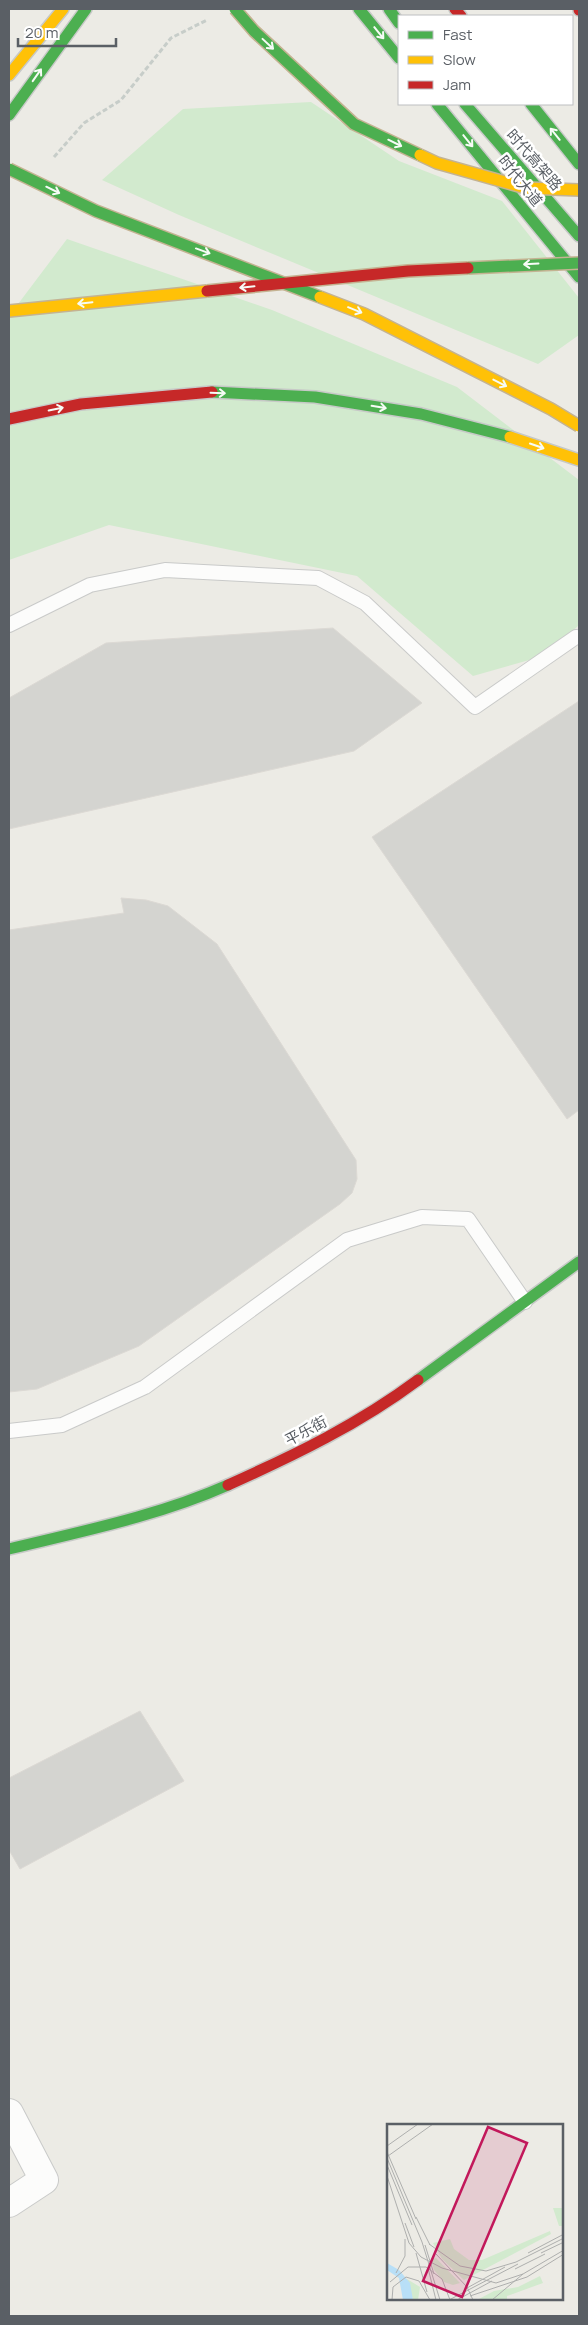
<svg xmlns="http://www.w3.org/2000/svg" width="588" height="2325" font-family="Manrope,'Noto Sans SC',sans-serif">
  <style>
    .green { fill: #d2eace }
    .building { fill: #d4d4d0; stroke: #dcd9d4 }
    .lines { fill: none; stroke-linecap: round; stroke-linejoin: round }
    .lane-casing { stroke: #c9cac9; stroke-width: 16 }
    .street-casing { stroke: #c9cac9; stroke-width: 30 }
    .fast-casing { stroke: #c7c9c7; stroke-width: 14 }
    .slow-casing { stroke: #c7c9c7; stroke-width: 14 }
    .jam-casing { stroke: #c7c9c7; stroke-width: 14 }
    .path { stroke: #c7cdc9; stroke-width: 3; stroke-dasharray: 5 2.5; stroke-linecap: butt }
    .lane { stroke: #fcfcfb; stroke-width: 14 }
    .street { stroke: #fcfcfb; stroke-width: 28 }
    .fast { stroke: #4caf50; stroke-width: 11 }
    .slow { stroke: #ffc107; stroke-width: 11 }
    .jam { stroke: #c62828; stroke-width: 11 }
    .fast-bridge-casing { stroke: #c4b392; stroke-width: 14; stroke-linecap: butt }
    .slow-bridge-casing { stroke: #c4b392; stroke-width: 14; stroke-linecap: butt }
    .jam-bridge-casing { stroke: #c4b392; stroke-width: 14; stroke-linecap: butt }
    .fast-bridge { stroke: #4caf50; stroke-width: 11 }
    .slow-bridge { stroke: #ffc107; stroke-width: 11 }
    .jam-bridge { stroke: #c62828; stroke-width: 11 }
    .oneway { stroke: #f6fbf6 }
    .labels { text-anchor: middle; stroke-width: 5; stroke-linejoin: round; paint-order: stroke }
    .street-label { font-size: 15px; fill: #5a5f65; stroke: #fff }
    .inset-road { fill: none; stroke: #aeafae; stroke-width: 1 }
    .view { fill: #c2185b; fill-opacity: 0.15; stroke: #c2185b; stroke-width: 2.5 }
    .inset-edge { fill: none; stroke: #5a5f65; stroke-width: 2.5 }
  </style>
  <rect width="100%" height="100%" fill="#ecebe5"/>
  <g class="green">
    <polygon points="311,102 399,161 502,201 579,298 579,335 538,364 179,215 102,180 183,109"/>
    <polygon points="67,239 272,310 457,387 579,480 579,625 547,655 473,676 357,576 109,525 9,560 9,316"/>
  </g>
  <g class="building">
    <polygon points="333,628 422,703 354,751 9,829 9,698 106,643"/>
    <polygon points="579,701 579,1110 567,1119 372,837"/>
    <polygon points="121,898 146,900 168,906 217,944 356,1160 357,1179 352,1193 340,1204 139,1346 37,1389 9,1392 9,930 124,913"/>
    <polygon points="140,1711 184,1781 20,1869 9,1850 9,1778"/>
  </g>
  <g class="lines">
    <g class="lane-casing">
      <g id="lane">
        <polyline points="9,625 90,585 165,570 318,578 365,603 475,707 576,637"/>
        <polyline points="9,1431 62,1425 145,1387 347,1240 422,1217 468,1219 525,1302"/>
      </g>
    </g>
    <g class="street-casing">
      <polyline id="street" points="9,2113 44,2180 9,2203"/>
    </g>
    <g class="fast-casing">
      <g id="fast">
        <polyline points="359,9 399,58"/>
        <polyline points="389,9 399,23"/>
        <polyline points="437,104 579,277"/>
        <polyline points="465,104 579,236"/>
        <polyline points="531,104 579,164"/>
        <polyline points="9,115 86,9"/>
        <polyline points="212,392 315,397 421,414 510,437"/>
        <polyline points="418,1380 579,1262"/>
        <path d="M9,1549c74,-18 149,-33 219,-64"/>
      </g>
    </g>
    <g class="slow-casing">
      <g id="slow">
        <polyline points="9,75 63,9"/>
        <polyline points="510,437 579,460"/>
      </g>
    </g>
    <g class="jam-casing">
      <g id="jam">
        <polyline points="455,9 461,16"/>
        <polyline points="579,9 579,10"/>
        <polyline points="9,419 81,404 212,392"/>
        <path d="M228,1485c67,-30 131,-61 190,-105"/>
      </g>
    </g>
    <polyline class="path" points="54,157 84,123 121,100 171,38 207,20"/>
    <use href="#lane" class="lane"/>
    <use href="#street" class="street"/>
    <use href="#fast" class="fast"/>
    <use href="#slow" class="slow"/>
    <use href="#jam" class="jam"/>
    <g class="fast-bridge-casing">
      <g id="fast-bridge">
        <polyline points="235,9 254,31 354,124 420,155"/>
        <polyline points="9,169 96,211 320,297"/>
        <polyline points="468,268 579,263"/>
      </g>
    </g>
    <g class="slow-bridge-casing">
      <g id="slow-bridge">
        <polyline points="420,155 437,163 526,188 579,190"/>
        <polyline points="320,297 364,314 551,409 579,426"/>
        <polyline points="9,311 207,291"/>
      </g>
    </g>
    <g class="jam-bridge-casing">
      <polyline id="jam-bridge" points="207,291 408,271 468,268"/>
    </g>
    <use href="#fast-bridge" class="fast-bridge"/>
    <use href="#slow-bridge" class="slow-bridge"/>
    <use href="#jam-bridge" class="jam-bridge"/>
  </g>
  <defs><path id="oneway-shaft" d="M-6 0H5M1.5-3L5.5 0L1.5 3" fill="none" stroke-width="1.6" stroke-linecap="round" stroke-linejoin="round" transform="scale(1.25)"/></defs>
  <g class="oneway">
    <use href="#oneway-shaft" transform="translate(379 33) rotate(51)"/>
    <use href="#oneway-shaft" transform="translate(268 44) rotate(43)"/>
    <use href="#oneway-shaft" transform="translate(37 75) rotate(-55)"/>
    <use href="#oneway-shaft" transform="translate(555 134) rotate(-129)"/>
    <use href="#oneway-shaft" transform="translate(468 141) rotate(51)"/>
    <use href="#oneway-shaft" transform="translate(395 143) rotate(26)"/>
    <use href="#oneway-shaft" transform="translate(53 190) rotate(26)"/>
    <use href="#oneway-shaft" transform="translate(203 251) rotate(20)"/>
    <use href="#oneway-shaft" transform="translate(531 264) rotate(177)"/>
    <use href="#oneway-shaft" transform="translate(247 287) rotate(174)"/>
    <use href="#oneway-shaft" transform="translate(85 303) rotate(174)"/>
    <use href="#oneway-shaft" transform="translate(355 310) rotate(22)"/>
    <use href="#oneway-shaft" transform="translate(500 383) rotate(27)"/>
    <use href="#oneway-shaft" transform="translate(218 393) rotate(2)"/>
    <use href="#oneway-shaft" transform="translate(379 407) rotate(9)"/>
    <use href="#oneway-shaft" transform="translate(56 409) rotate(-12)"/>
    <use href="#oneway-shaft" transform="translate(537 446) rotate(19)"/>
  </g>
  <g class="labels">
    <g class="street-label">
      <text transform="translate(534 160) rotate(49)" y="5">时代高架路</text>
      <text transform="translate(520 181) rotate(51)" y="5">时代大道</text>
      <text transform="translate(306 1431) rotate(-28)" y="5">平乐街</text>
    </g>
  </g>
  <g transform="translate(387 2124)">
    <rect width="176" height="176" fill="#ecebe5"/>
    <path d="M166,84h10v18h-4zM163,107l1,3 -87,46 -22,-21 -9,-16 17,-4 4,10 15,11h13zM49,134l24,25 -7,2 -9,-3 -10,-12 -3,-11zM153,152l3,7 -36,13v4h-30l17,-9 24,-4zM20,155l13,8 -2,13h-5z" fill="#d2eace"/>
    <path d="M0,139l12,7 11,13 3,17h-10l-4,-22 -12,-8z" fill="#b8dff7"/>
    <path class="inset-road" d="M0,22l31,-22M0,28l29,67M1,32l45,-32M0,34l35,84 18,58M0,41l25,60M0,52l22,67 12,14 21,11 54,15 27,-9M29,93l14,28M18,99l9,24M42,120l31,22 26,5 30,-9 48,-24M38,121l9,29M29,129l11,39M141,129l36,-19M154,129l23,-11M49,130l31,33 6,13M41,144l8,32M128,145l30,-15M9,149l9,-17v-17M3,158l18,-15h18l16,12 8,21M80,164l38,-21M83,172l57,-19 37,-23M5,176l1,-13 13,-10 13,4 11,19M62,176l69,-36M70,176l35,-19M105,176l31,-26 41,-24"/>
    <path class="view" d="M101,3l39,16 -65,154 -39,-16z"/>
    <rect width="176" height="176" class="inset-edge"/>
  </g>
  <rect width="588" height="2325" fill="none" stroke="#5a5f65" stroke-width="20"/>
  <rect x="398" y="15" width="175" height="90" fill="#ffffff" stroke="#bdbfc1"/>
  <rect x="408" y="31" width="25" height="8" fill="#4caf50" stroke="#bdbfc1"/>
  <text x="443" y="40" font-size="15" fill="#5a5f65">Fast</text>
  <rect x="408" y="56" width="25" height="8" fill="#ffc107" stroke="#bdbfc1"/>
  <text x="443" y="65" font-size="15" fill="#5a5f65">Slow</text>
  <rect x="408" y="81" width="25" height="8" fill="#c62828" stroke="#bdbfc1"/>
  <text x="443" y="90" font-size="15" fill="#5a5f65">Jam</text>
  <path d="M18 38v8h98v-8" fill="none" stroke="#5a5f65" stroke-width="2.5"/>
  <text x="25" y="38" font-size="15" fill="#5a5f65" stroke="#ffffff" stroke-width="4" paint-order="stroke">20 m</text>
</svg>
